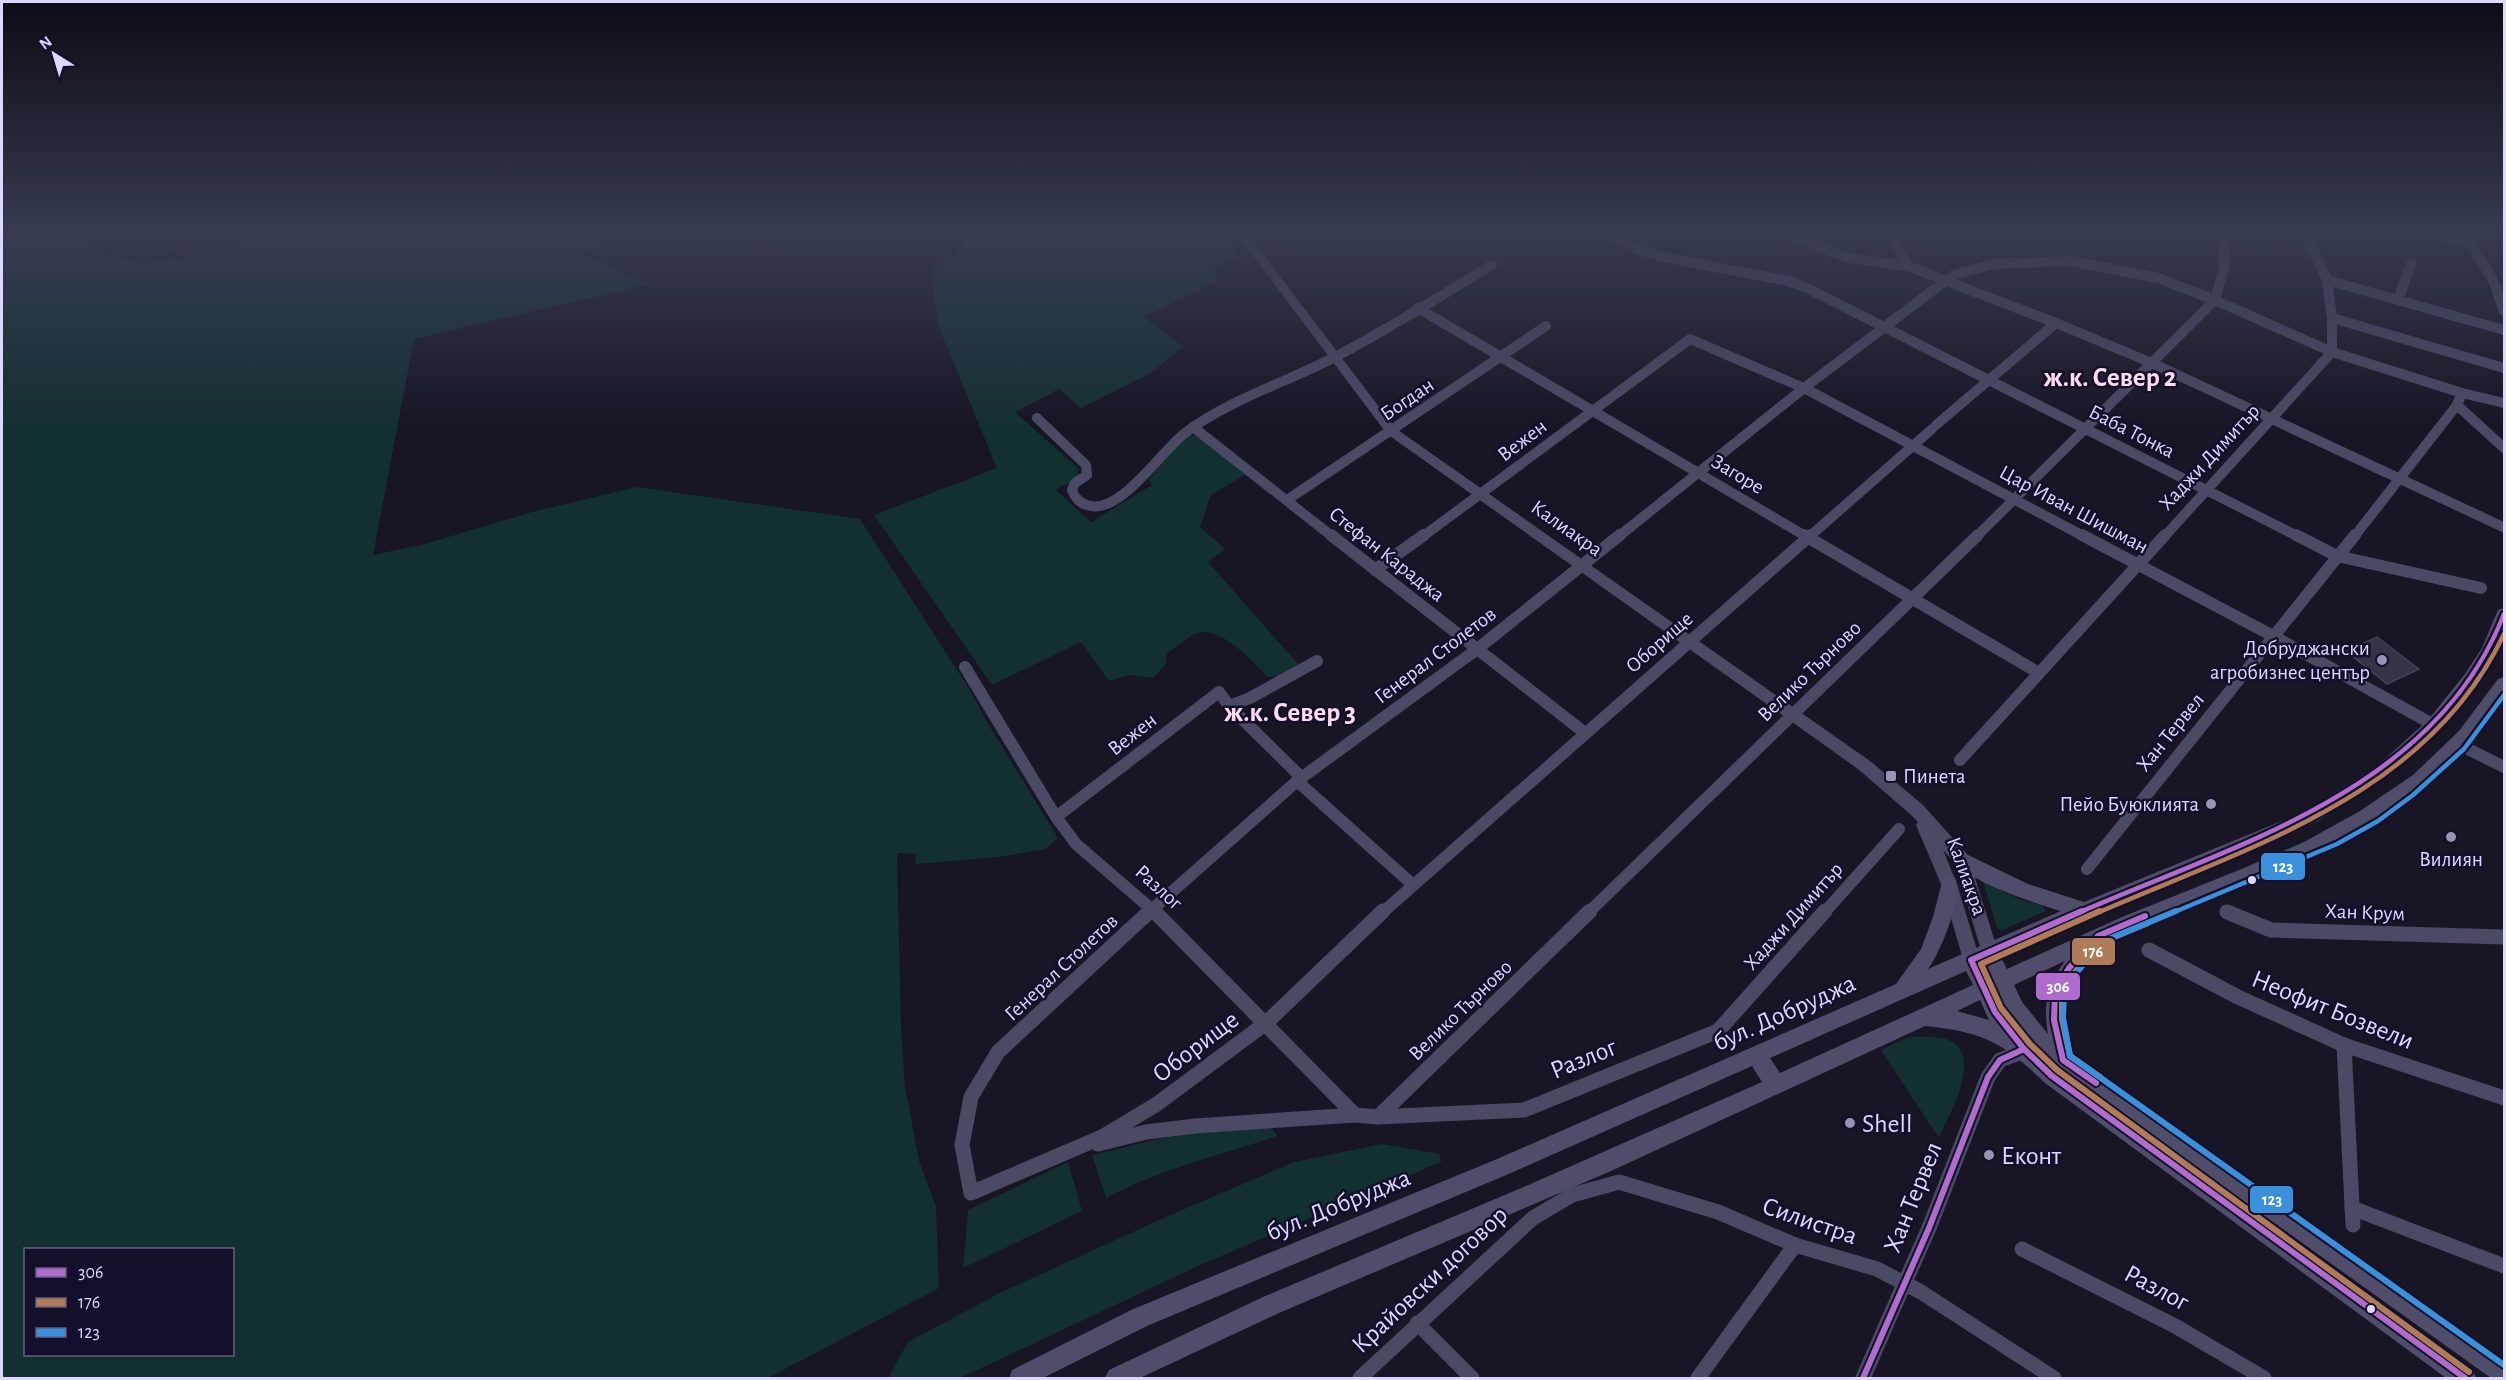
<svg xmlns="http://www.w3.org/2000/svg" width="2506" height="1380" font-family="'Alegreya Sans',sans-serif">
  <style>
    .green { fill: #133031; fill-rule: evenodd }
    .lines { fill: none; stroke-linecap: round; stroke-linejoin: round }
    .stream { stroke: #0b214a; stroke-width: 3 }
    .building { fill: #363346; stroke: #454058; stroke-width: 1.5 }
    .minor-far2 { stroke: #4b4a65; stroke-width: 10 }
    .minor-far1 { stroke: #4b4a65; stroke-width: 12 }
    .minor { stroke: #4b4a65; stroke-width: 15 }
    .tertiary { fill: #4b4a65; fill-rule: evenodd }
    .secondary { fill: #4f4d6a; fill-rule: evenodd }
    .minor-bridge { stroke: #4b4a65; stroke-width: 15 }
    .bus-1-far1-casing { stroke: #140f2a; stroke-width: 9 }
    .bus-1-casing { stroke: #140f2a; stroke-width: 10 }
    .bus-2-far1-casing { stroke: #140f2a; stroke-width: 9 }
    .bus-2-casing { stroke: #140f2a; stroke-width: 10 }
    .bus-3-far1-casing { stroke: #140f2a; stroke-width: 9 }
    .bus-3-casing { stroke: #140f2a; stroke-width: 10 }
    .bus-1-far1 { stroke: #b06ccc; stroke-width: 4.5 }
    .bus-1 { stroke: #b06ccc; stroke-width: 6 }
    .bus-2-far1 { stroke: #b07c57; stroke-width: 4.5 }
    .bus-2 { stroke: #b07c57; stroke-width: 6 }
    .bus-3-far1 { stroke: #3a90db; stroke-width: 4.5 }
    .bus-3 { stroke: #3a90db; stroke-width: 6 }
    .poi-dot { fill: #9894b2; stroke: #140f2a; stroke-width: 2 }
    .bus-dot { fill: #ddd8ff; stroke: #140f2a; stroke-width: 2 }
    .labels { text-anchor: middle; stroke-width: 5; stroke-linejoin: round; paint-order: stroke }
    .street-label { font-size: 21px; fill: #ddd8ff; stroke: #140f2a }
    .poi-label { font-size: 21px; fill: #ddd8ff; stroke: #140f2a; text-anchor: end }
    .near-street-label { font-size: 26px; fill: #ddd8ff; stroke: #140f2a }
    .near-poi-label { font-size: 26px; fill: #ddd8ff; stroke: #140f2a; text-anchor: start }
    .district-label { font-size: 27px; font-weight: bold; fill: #ffdaf1; stroke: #140f2a }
    .line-badge { stroke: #140f2a; stroke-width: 2 }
    .badge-label { font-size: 16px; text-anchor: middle; font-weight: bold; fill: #fff }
  </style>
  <rect width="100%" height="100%" fill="#181524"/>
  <g class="green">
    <path d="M2,233h71l19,16 22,9 26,4 42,-3 105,-26h328l-32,21 66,30 -235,55 -41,216 52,-11 107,-32 105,-25 223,32 108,168 20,37 70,114 -13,11 -46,8 -83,7 -1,-10 -18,-1 4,176 4,57 14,75 17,46 3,81 -171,90h-766zM26,1250h206v104h-206z"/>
    <path d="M975,233h248l-52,32 55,-32 17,25 -29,9 2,14 -72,36 39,30 -34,27 -68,34 -22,-19 -44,23 64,57 -2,9 -21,12 35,32 61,-37 -3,-6 26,-31 15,-13 7,1 49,38 -35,21 -11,32 25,22 -17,13 91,103 -21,11 -10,1c-15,-15 -46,-50 -70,-44 -10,3 -23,15 -32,21v10l-13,14 -23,-3 -21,6 -28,-39 -89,43 -118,-170 123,-47 -59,-143 -7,-53v-3l9,-4z"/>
    <polygon points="1983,881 2019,899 2043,906 2046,911 2001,931 1997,928"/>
    <path d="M1909,1037c11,0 26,-1 37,2 40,14 3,75 -7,99l-58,-88z"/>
    <path d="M1272,1128l5,8c-57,19 -119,34 -171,62l-14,-43 66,-16 37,-6z"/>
    <polygon points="1382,1144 1440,1154 1441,1162 1198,1266 960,1378 888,1378 908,1342 1000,1293 1159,1220 1294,1162"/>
    <polygon points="1068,1162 1082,1211 963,1268 968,1210"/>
  </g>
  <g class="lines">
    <polyline class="stream" points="114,233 138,250 160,251 248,233"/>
  </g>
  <polygon class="building" points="2377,637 2419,669 2387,684 2346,651"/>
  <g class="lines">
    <g class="minor-far2">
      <polyline points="1607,233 1639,250 1663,257 1789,281 1807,288 2299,537"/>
      <polyline points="1783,233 1850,258 1908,266 2056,323 2152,363 2503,527"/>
      <polyline points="1889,233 1908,266"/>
      <polyline points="2427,233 2469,242"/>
      <polyline points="2464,233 2493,280 2504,311"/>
      <polyline points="2501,233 2504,234"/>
      <polyline points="2327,280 2504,330"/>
      <polyline points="2398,300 2411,264"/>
      <polyline points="1418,308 1807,537"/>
      <polyline points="2332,318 2504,368"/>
      <polyline points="2457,405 2504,448"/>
      <path d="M1037,418l49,47 1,10 -12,8 -3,7c3,8 7,13 15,15 32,12 74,-54 98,-72 45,-34 100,-50 150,-76 54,-28 105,-61 157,-92"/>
      <polyline points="1936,425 2056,323"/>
      <polyline points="1193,427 1333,537"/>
      <polyline points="1287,500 1546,326"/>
      <polyline points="1422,537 1690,339 1804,388 2085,537"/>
      <polyline points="1618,537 1804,388 1953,275 1994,264 2071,261 2158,278 2215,300 2332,352 2462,393 2504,403"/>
      <polyline points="1809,537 1932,429"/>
      <polyline points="1976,537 2215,300 2224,267 2224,233"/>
      <polyline points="2164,537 2332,352 2332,318 2327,280 2305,233"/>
      <polyline points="2354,537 2457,405 2462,393"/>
    </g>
    <g class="minor-far1">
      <polyline points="1331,535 1585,733"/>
      <polyline points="1804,535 2039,673"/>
      <polyline points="2082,535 2275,637 2434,725"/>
      <polyline points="2296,535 2337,556 2481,588"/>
      <polyline points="1375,570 1424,535"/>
      <polyline points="965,667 1056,817 1076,844 1156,913"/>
      <polyline points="1229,706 1250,698 1317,661"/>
      <polyline points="2458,744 2504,767"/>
      <polyline points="1960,760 2165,535"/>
      <polyline points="1297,781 1412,884"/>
      <polyline points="1056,817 1219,692 1229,706 1302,778"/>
      <polyline points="2087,869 2355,535"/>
      <polyline points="1148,913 1297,781 1476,650 1620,535"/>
      <polyline points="1382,913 1811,535"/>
      <polyline points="1588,913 1978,535"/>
      <polyline points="1824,913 1899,829"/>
    </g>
    <g class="minor">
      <polyline points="1150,911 998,1052 971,1097 962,1145 971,1193 1102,1137 1157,1104 1266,1023 1383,911"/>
      <polyline points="1154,911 1355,1115"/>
      <polyline points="2227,912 2271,930 2504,937"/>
      <polyline points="2149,950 2238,997 2344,1045 2504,1098"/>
      <polyline points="2344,1045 2353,1225"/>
      <polyline points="1378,1117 1590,911"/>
      <polyline points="1098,1144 1146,1132 1195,1126 1355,1115 1378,1117 1524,1110 1718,1031 1825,911"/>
      <polyline points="2352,1208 2504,1266"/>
      <polyline points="1929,1228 1988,1077 2000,1060 2027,1050"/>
      <polyline points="2022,1249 2175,1326 2264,1378"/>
      <polyline points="1417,1323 1472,1378"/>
      <polyline points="1360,1378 1533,1218 1572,1195 1619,1182 1718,1212 1795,1245 1877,1269 1921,1292 2054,1378"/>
      <polyline points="1698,1378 1795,1245"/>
      <polyline points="1863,1378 1898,1298"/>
    </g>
    <polygon class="tertiary" points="1236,233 1247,233 1395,428 1870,761 1922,804 1968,855 1998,952 1995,957 1989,960 1983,957 1955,863 1943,850 1957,884 1980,960 1977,966 1971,968 1965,966 1941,884 1916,825 1918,822 1910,814 1858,769 1387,434"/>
    <path class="secondary" d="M2504,608v24l-9,22 -18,28 -37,48 -51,46 -71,45 -318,135 7,13 115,-52 122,-49 60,-26 56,-31 53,-36 46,-44 39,-52 6,-2v18l-33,46 -46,44 -52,37 -57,31 -59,27 -157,65 -26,33 -8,18 -1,26 7,33 432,305v18h-13l-432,-309 414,301 3,8h-30l-401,-295c-42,-41 -62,-51 -120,-57l-316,146 -330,141 -139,65h-35l4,-8 154,-73 263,-111 236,-104 -10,-16 -241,107 -364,153 -104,52h-34l3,-8 119,-60 366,-151 399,-175 25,-35 12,-32 10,-39 6,-2 6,2c9,18 -15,75 -27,91l133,-58c-22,-6 -99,-32 -108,-51l3,-5 6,-3 6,3 60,29 56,18 222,-91 71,-45 51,-46 37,-46 17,-26 16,-38zM2065,961c-18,23 -22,45 -17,73l-26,-32 -8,-17zM1985,963l6,14h-2l-7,-13zM1966,971l7,14 -193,88 -10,-15zM1998,992l9,20 -11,-19zM1980,1000l9,20 -32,-9z"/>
    <polyline class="minor-bridge" points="1898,1298 1929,1228"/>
    <g class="bus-1-far1-casing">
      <path id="bus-1-far1" d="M2078,913c158,-69 357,-122 426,-299"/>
    </g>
    <g class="bus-1-casing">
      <g id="bus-1">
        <polyline points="2082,911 1971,960 1995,1012 2024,1049 2052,1076 2465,1378"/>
        <polyline points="2096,1083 2063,1060 2054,1020 2055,992 2069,968 2098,936 2145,916"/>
        <polyline points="1863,1378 1929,1228 1988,1077 2000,1060 2024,1049"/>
      </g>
    </g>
    <g class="bus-2-far1-casing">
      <path id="bus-2-far1" d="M2097,913c151,-66 331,-117 407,-279"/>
    </g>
    <g class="bus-2-casing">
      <g id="bus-2">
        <polyline points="2100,911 1981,964 2001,1008 2030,1044 2057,1070 2469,1372"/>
        <polyline points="2100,1077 2070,1056 2062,1019 2062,994 2075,972 2102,942 2148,923"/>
      </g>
    </g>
    <g class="bus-3-far1-casing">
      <polyline id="bus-3-far1" points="2172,913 2337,844 2378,821 2413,795 2464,749 2504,695"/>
    </g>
    <g class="bus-3-casing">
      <polyline id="bus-3" points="2176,911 2102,942 2077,972 2064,994 2063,1018 2070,1056 2504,1365"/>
    </g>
    <use href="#bus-1-far1" class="bus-1-far1"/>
    <use href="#bus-1" class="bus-1"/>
    <use href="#bus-2-far1" class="bus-2-far1"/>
    <use href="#bus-2" class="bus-2"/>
    <use href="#bus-3-far1" class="bus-3-far1"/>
    <use href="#bus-3" class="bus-3"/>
  </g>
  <linearGradient id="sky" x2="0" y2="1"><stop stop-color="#0d0c14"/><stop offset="0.55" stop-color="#373b50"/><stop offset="1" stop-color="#373b50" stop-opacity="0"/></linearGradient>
  <rect width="2506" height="426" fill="url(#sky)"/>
  <g class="poi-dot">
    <circle cx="2382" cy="660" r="6"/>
    <rect x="1885" y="770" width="12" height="12" rx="3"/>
    <circle cx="2211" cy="804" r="6"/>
    <circle cx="2451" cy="837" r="6"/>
    <circle cx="1850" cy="1123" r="6"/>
    <circle cx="1989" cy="1155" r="6"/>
  </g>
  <g class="bus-dot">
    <circle cx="2252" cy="880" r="5"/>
    <circle cx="2371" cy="1309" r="5"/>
  </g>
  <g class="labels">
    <g class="street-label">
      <text transform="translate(1407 399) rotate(-34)" y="7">Богдан</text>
      <text transform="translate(2132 431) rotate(27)" y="7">Баба Тонка</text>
      <text transform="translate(1522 440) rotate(-37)" y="7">Вежен</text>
      <text transform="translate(2209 457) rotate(-47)" y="7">Хаджи Димитър</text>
      <text transform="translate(1738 474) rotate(31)" y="7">Загоре</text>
      <text transform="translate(2074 509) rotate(28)" y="7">Цар Иван Шишман</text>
      <text transform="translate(1567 528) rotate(35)" y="7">Калиакра</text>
      <text transform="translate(1387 554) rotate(38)" y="7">Стефан Караджа</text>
      <text transform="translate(1659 642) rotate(-41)" y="7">Оборище</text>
      <text transform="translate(1435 655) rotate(-37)" y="7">Генерал Столетов</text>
      <text transform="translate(1809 671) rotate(-44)" y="7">Велико Търново</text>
      <text transform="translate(2170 732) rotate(-51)" y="7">Хан Тервел</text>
      <text transform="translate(1132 734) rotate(-38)" y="7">Вежен</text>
      <text transform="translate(1967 876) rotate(70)" y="7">Калиакра</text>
      <text transform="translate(1159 887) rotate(42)" y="7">Разлог</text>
      <text transform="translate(2365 912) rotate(2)" y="7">Хан Крум</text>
      <text transform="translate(1793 916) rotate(-48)" y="7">Хаджи Димитър</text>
      <text transform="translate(1061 967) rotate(-43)" y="7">Генерал Столетов</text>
      <text transform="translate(1460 1010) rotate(-44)" y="7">Велико Търново</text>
    </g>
    <g class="poi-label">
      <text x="2370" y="655">Добруджански<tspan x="2370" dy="24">агробизнес център</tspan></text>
      <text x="1903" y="783" text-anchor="start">Пинета</text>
      <text x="2199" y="811">Пейо Буюклията</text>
      <text x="2451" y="866" text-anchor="middle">Вилиян</text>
    </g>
    <g class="near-street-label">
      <text transform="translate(2333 1009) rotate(22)" y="9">Неофит Бозвели</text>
      <text transform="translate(1784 1012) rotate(-24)" y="9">бул. Добруджа</text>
      <text transform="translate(1195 1046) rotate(-37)" y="9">Оборище</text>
      <text transform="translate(1583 1058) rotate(-22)" y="9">Разлог</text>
      <text transform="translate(1912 1197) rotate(-68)" y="9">Хан Тервел</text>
      <text transform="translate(1338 1204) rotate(-22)" y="9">бул. Добруджа</text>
      <text transform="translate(1810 1220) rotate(19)" y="9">Силистра</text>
      <text transform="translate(1429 1279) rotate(-43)" y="9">Крайовски договор</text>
      <text transform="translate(2157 1287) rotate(28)" y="9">Разлог</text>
    </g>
    <g class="near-poi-label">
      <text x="1862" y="1132">Shell</text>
      <text x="2001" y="1164">Еконт</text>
    </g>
    <g class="district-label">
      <text x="2110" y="386">ж.к. Север 2</text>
      <text x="1290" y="721">ж.к. Север 3</text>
    </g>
  </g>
  <g class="line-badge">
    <rect x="2260" y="852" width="46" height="29" rx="6" fill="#3a90db"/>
    <rect x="2071" y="937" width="45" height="29" rx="6" fill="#b07c57"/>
    <rect x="2035" y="972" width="46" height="29" rx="6" fill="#b06ccc"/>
    <rect x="2249" y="1185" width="45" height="29" rx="6" fill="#3a90db"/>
  </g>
  <g class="badge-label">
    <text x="2283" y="872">123</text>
    <text x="2093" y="957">176</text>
    <text x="2058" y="992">306</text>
    <text x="2272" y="1205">123</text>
  </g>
  <rect width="2506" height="1380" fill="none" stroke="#ddd8ff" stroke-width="6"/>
  <rect x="24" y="1248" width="210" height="108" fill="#140f2a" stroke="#645f7f" stroke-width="1.5"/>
  <rect x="36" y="1268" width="30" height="9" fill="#b06ccc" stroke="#645f7f" stroke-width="1.5"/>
  <text x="78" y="1278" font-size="18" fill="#ddd8ff">306</text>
  <rect x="36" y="1298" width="30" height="9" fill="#b07c57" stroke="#645f7f" stroke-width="1.5"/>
  <text x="78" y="1308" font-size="18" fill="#ddd8ff">176</text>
  <rect x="36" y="1328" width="30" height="9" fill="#3a90db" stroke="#645f7f" stroke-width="1.5"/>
  <text x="78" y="1338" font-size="18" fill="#ddd8ff">123</text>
  <g transform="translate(54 54) rotate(323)" stroke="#140f2a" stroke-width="4.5" paint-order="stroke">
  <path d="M0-4.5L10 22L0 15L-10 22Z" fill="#ddd8ff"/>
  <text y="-9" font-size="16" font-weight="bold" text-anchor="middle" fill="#ddd8ff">N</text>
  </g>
</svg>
